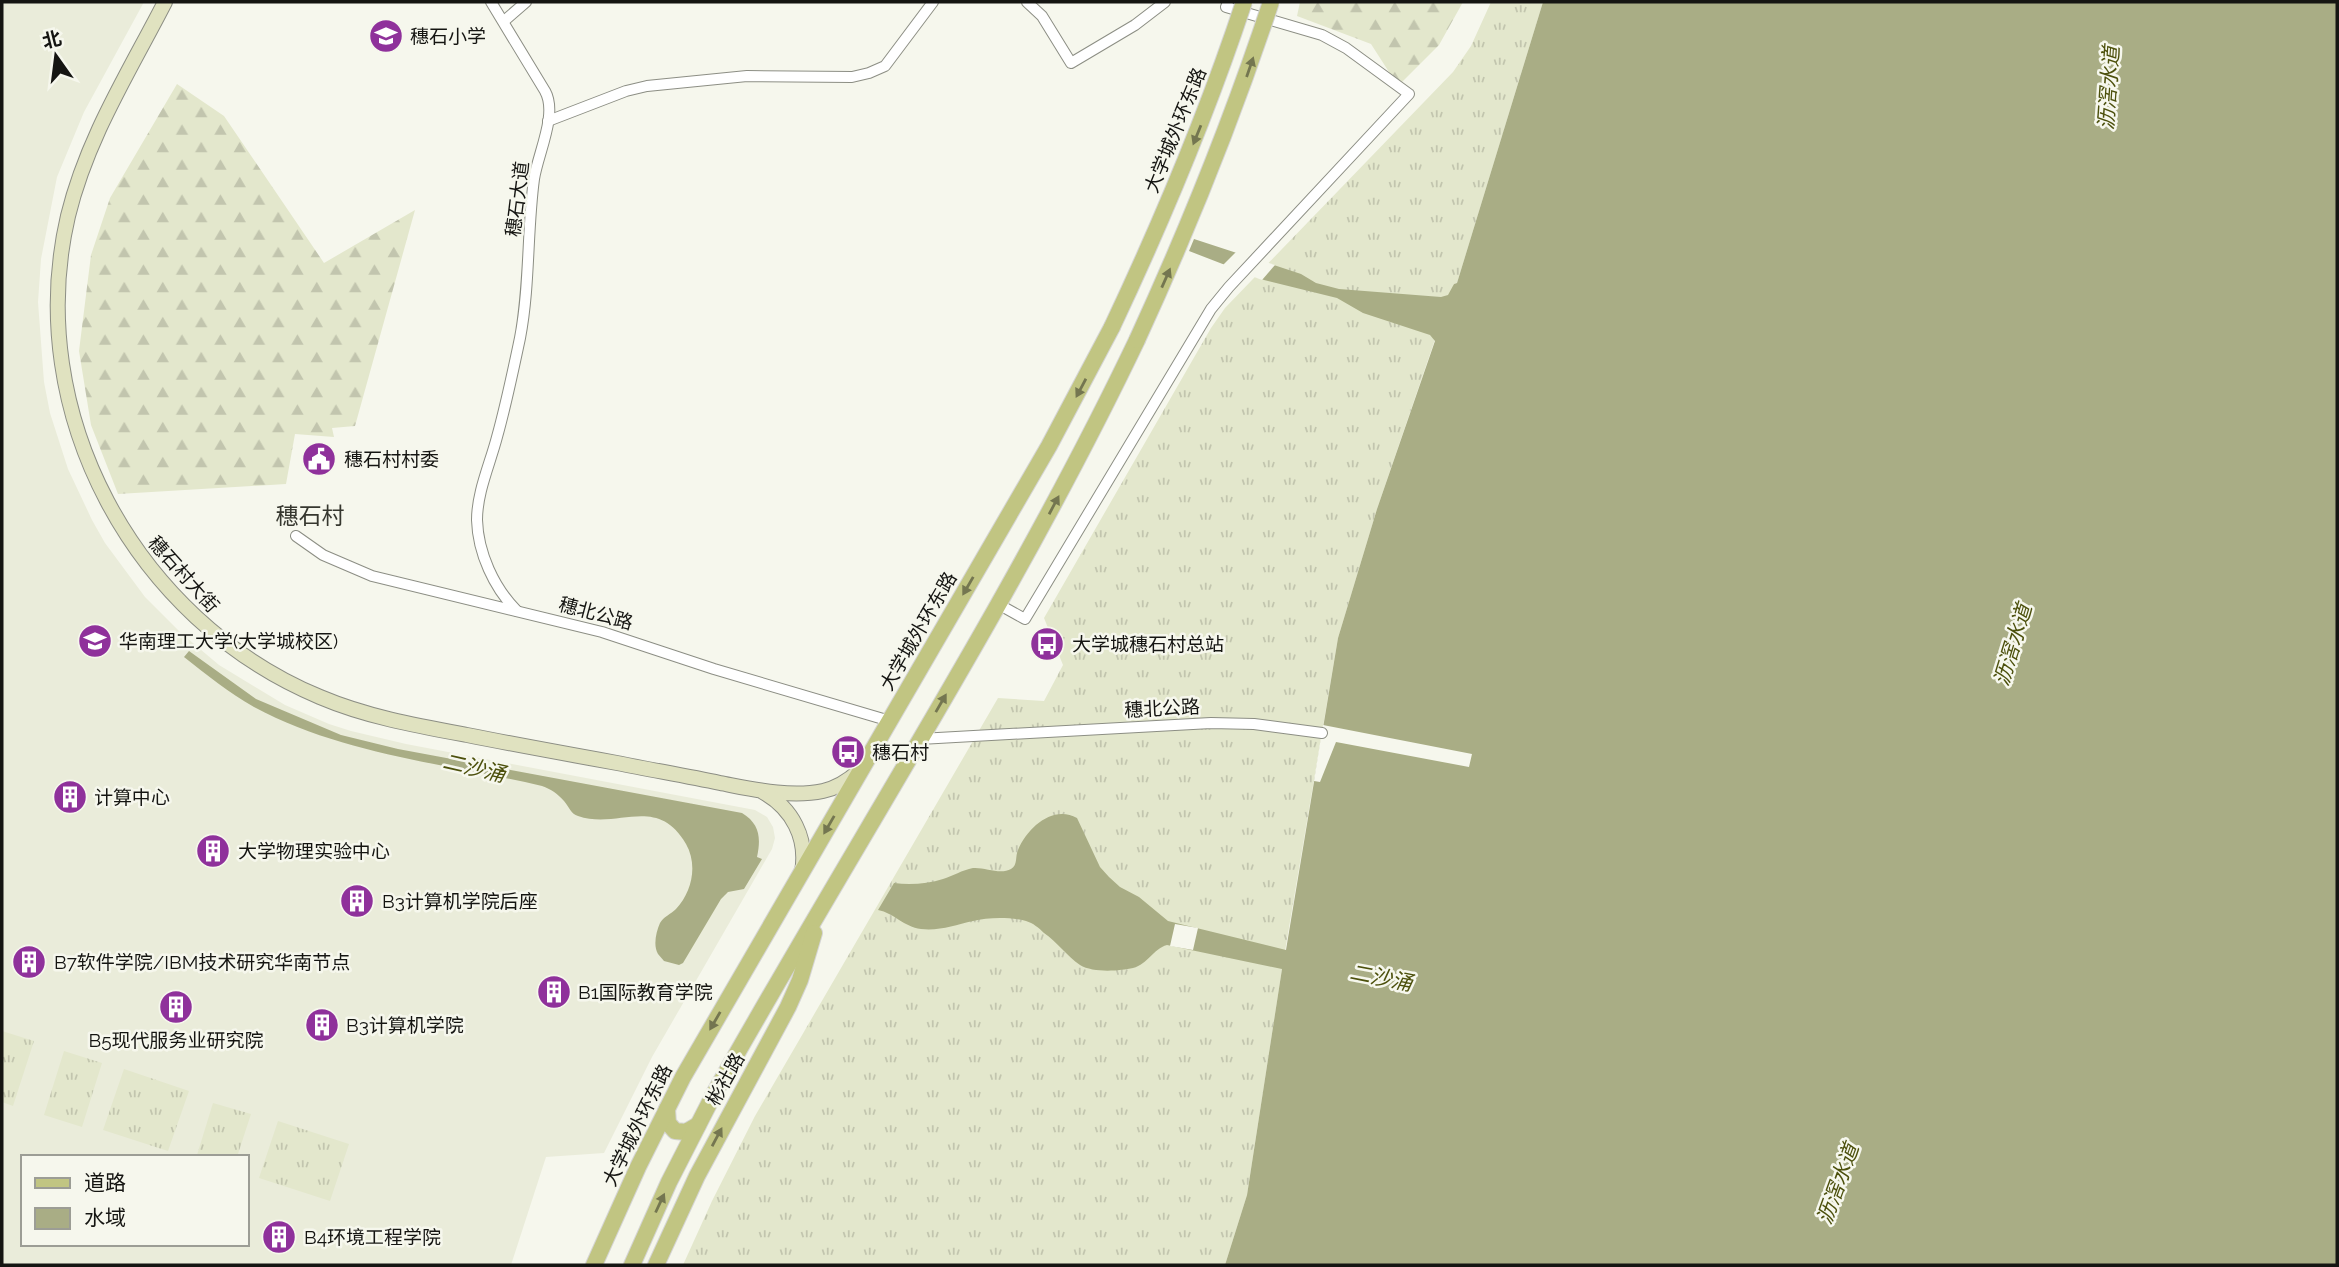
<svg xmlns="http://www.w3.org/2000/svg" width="2339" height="1267" font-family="Raleway,'Noto Sans SC',sans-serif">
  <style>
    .built { fill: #eaecda; fill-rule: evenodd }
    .grass { fill: url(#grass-tufts) }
    .forest { fill: url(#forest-firs) }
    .water { fill: #a9ad85 }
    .pier { fill: #f6f7ed }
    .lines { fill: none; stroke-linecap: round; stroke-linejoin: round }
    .street-casing { stroke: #8c8e84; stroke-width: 12 }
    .secondary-casing { stroke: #8c8e84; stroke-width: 16 }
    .primary-casing { stroke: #d5d5d4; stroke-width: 18 }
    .street { stroke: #fff; stroke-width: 10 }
    .secondary { stroke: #e0e2c0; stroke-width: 14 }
    .primary { stroke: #c1c582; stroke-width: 16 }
    .primary-bridge-casing { stroke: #d5d5d4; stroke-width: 18; stroke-linecap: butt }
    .primary-bridge { stroke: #c1c582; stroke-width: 16 }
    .oneway { fill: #747650 }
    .labels { text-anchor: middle; stroke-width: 5; stroke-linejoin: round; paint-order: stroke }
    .poi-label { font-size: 19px; fill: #151512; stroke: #f6f7ed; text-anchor: start }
    .street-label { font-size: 19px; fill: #151512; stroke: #f6f7ed }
    .water-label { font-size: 21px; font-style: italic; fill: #4c500c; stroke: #f6f7ed }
    .quarter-label { font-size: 23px; fill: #36372f; stroke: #f6f7ed }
  </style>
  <defs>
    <pattern id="grass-tufts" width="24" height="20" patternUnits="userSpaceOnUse" patternTransform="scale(1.75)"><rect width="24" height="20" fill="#e3e7cc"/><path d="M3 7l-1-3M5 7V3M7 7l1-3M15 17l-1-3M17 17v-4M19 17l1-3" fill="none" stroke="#c2c5ae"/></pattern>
    <pattern id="forest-firs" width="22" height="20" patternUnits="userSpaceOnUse" patternTransform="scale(1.75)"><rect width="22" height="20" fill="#e3e7cc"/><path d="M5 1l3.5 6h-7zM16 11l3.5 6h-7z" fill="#c2c5ae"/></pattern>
  </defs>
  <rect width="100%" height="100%" fill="#f6f7ed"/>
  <path class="built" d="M2,2h142l-60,110 -27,65 -16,82 -3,43 6,80 6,31 18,56 24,51 13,23 40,54 36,36 38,32 66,40 44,19 22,7 55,13 349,66 12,7 6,10 2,11 -3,11 -120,208 -48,96 -58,4 -35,108h-509zM23,1157h224v87h-224z"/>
  <g class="grass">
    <polygon points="1491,2 1543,2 1457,283 1454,284 1377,509 1338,638 1282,969 1247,1195 1225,1265 683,1265 712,1201 755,1116 998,698 1044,701 1063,665 1044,618 1211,328 1225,308 1453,72 1471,46"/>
    <polygon points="2,1031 34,1041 13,1106 2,1102"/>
    <polygon points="64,1051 102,1063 82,1127 44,1115"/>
    <polygon points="124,1069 189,1091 168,1151 103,1130"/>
    <polygon points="213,1103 251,1114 237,1157 197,1155"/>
    <polygon points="278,1121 349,1144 330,1201 259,1178"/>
  </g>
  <g class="forest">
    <polygon points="1300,2 1463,2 1439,45 1398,86 1371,44 1297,16"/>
    <polygon points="177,84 224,116 324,263 415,210 355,426 332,428 334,437 295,434 286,484 118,494 91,425 79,351 91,255 110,198"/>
  </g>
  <g class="water">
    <path d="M1543,2h794v1263h-1112l22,-70 35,-226 -115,-24c-14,4 -19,19 -34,23 -14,3 -40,5 -53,-3 -13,-9 -23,-23 -36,-32 -5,-5 -11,-10 -18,-12 -14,-4 -38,-4 -53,0 -18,4 -33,10 -52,8 -17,-2 -27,-16 -43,-19l16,-27c15,2 34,1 49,-4 10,-3 19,-9 30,-11 12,-1 27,7 38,1 7,-4 4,-13 7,-19 10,-23 35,-45 59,-32l23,49 9,10 11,10 19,10 29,24 118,29 52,-312 39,-129 58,-168 -5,-6 -67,-22 -26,-15 -73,-18 -75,-29 5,-12 107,35 15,9 23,6 102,8 7,-2 6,-11 3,-1z"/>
    <path d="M189,651l67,48 85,36 57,14 344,64c18,11 19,25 15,44l5,2 -18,30 -16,3 -7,7 -38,64 -4,2 -15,-4 -6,-7c-5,-8 -2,-22 2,-31 3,-6 11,-9 16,-14 16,-17 22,-44 10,-65 -29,-50 -68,-14 -108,-28 -7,-2 -9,-9 -14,-15 -6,-7 -13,-12 -22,-15 -98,-23 -198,-31 -288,-79 -25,-14 -47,-32 -70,-50z"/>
  </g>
  <g class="pier">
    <polygon points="1237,251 1275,265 1262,280 1223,265"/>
    <polygon points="1323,725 1472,754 1469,767 1336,742 1320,782 1314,781"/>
    <polygon points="1175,924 1198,928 1193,950 1170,946"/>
  </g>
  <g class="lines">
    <g class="street-casing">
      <g id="street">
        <path d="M491,2l54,89c13,23 -7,62 -11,88 -7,52 -4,107 -14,159 -7,33 -14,67 -23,99 -7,27 -20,55 -20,83 1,33 17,68 40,91"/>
        <polyline points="1027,2 1042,16 1071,63 1135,25 1165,2"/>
        <polyline points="504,21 526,2"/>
        <polyline points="548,121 626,91 647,86 747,76 852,77 869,73 885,66 933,2"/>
        <polyline points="296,536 323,555 372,576 602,632 714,669 890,721"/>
        <polyline points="998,604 1025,619 1211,309 1229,287 1409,94 1346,48 1322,35 1226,7 1228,2"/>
        <polyline points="920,739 1211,723 1254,724 1322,733"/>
      </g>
    </g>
    <g class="secondary-casing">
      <g id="secondary">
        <path d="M165,2c-36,70 -78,136 -97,214 -46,197 67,404 252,481 47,20 98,29 147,38 50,10 100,19 150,28 35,7 69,13 103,20 32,6 70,15 103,8 14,-3 26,-11 36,-20"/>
        <path d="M763,792c29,16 45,46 39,80"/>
      </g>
    </g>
    <g class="primary-casing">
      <g id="primary">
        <polyline points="667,1109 668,1123 675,1131 686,1132 698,1125"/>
        <polyline points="594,1265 638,1167 683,1077 1049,446 1112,327"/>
        <path d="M632,1265l37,-83 45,-88c141,-252 299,-494 423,-754"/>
        <polyline points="656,1265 697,1176 788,1007 800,980 814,933"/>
      </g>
    </g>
    <use href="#street" class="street"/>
    <use href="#secondary" class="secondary"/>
    <use href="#primary" class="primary"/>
    <g class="primary-bridge-casing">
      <g id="primary-bridge">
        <path d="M1112,327c50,-106 95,-213 132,-325"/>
        <path d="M1137,340c51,-111 96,-223 134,-338"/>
      </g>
    </g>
    <use href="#primary-bridge" class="primary-bridge"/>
  </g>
  <defs><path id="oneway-solid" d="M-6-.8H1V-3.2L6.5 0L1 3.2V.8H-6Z" transform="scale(1.75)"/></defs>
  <g class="oneway">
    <use href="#oneway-solid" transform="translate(1250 67) rotate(-71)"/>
    <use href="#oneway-solid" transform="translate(1197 135) rotate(112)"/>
    <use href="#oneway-solid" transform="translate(1166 278) rotate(-66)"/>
    <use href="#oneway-solid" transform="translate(1081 388) rotate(118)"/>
    <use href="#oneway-solid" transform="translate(1054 505) rotate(-62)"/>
    <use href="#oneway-solid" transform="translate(968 586) rotate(120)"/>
    <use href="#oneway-solid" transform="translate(941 703) rotate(-60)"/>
    <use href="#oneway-solid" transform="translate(829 825) rotate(120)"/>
    <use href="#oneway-solid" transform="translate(715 1021) rotate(120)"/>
    <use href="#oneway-solid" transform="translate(717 1137) rotate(-62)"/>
    <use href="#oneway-solid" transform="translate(660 1203) rotate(-65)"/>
  </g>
  <defs>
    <g id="school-disc" transform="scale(1.75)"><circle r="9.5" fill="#8f319b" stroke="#f6f7ed"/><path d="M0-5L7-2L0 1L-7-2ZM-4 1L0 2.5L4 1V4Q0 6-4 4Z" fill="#fff"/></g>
    <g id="civic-disc" transform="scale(1.75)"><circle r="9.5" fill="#8f319b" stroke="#f6f7ed"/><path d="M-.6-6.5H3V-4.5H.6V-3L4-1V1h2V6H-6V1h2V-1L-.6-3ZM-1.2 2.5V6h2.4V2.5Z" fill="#fff"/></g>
    <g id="university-disc" transform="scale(1.75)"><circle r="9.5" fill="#8f319b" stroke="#f6f7ed"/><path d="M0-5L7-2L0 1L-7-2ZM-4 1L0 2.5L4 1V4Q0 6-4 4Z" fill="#fff"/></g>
    <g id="bus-disc" transform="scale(1.75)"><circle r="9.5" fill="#8f319b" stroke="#f6f7ed"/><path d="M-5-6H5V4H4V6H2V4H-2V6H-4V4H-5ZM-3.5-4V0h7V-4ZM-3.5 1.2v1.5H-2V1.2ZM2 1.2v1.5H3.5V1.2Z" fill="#fff"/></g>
    <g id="building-disc" transform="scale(1.75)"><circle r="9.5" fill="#8f319b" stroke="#f6f7ed"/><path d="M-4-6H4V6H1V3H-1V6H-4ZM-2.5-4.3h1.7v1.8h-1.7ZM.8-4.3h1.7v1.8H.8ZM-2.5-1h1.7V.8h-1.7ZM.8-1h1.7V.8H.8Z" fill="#fff"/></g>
  </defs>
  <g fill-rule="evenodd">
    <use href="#school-disc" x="386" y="36"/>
    <use href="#civic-disc" x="319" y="459"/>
    <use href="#university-disc" x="95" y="641"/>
    <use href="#bus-disc" x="1047" y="644"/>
    <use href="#bus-disc" x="848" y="752"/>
    <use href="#building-disc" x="70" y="797"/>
    <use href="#building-disc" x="213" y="851"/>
    <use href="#building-disc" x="357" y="901"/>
    <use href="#building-disc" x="29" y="962"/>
    <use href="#building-disc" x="554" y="992"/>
    <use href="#building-disc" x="176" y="1007"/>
    <use href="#building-disc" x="322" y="1025"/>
    <use href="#building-disc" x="279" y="1237"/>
  </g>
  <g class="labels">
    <g class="poi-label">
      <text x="410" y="43">穗石小学</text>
      <text x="344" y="466">穗石村村委</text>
      <text x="119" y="648">华南理工大学(大学城校区)</text>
      <text x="1072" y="651">大学城穗石村总站</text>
      <text x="872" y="759">穗石村</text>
      <text x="94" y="804">计算中心</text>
      <text x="238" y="858">大学物理实验中心</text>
      <text x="382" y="908">B3计算机学院后座</text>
      <text x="54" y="969">B7软件学院/IBM技术研究华南节点</text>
      <text x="578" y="999">B1国际教育学院</text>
      <text x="346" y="1032">B3计算机学院</text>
      <text x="176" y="1047" text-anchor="middle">B5现代服务业研究院</text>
      <text x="304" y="1244">B4环境工程学院</text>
    </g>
    <g class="street-label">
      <text transform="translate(1175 130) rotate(-68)" y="7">大学城外环东路</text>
      <text transform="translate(517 199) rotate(-83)" y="7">穗石大道</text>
      <text transform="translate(184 574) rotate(48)" y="7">穗石村大街</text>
      <text transform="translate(596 613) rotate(15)" y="7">穗北公路</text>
      <text transform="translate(918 631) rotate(-60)" y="7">大学城外环东路</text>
      <text transform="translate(1162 708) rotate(-3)" y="7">穗北公路</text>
      <text transform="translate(725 1079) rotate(-61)" y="7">彬社路</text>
      <text transform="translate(637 1125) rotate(-64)" y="7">大学城外环东路</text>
    </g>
    <g class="water-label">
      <text transform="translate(2109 88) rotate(-86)" y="7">沥滘水道</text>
      <text transform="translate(2013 645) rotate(-73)" y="7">沥滘水道</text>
      <text transform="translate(474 768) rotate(13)" y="7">二沙涌</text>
      <text transform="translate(1381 978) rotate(11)" y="7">二沙涌</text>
      <text transform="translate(1838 1184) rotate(-70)" y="7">沥滘水道</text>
    </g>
    <g class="quarter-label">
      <text x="310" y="524">穗石村</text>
    </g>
  </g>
  <rect width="2339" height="1267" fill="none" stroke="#151512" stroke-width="7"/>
  <rect x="21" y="1155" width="228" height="91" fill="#f6f7ed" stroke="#9c9d95" stroke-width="2"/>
  <rect x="35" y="1178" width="35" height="10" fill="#c1c582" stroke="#9c9d95" stroke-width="2"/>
  <text x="84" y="1190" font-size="21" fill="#151512">道路</text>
  <rect x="35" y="1208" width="35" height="21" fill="#a9ad85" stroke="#9c9d95" stroke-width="2"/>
  <text x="84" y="1225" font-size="21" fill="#151512">水域</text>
  <g transform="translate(56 56) rotate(346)" stroke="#f6f7ed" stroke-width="5" paint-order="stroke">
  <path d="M0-5L12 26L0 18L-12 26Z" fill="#151512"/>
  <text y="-10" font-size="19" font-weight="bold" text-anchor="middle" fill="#151512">北</text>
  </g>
</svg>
